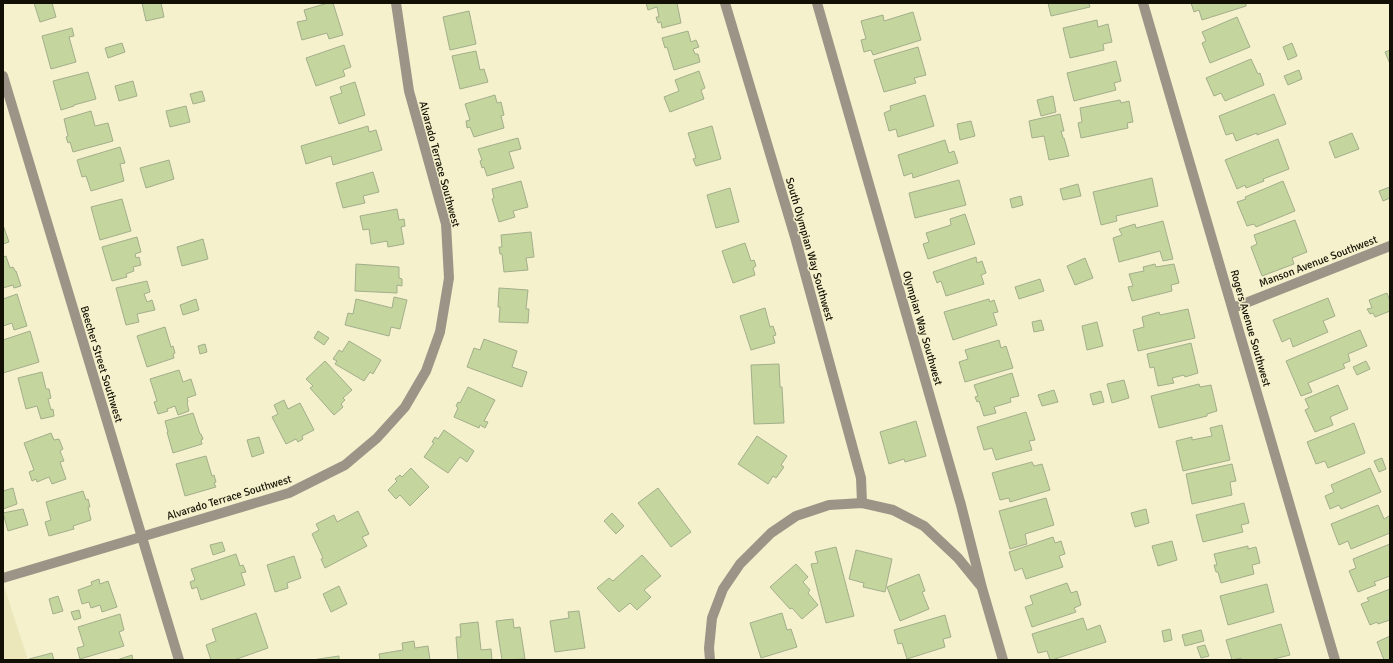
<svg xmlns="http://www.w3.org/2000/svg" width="1393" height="663" font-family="Signika,sans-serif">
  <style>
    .built { fill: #ece7ba }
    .building { fill: #c4d59d; stroke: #a3ae8c }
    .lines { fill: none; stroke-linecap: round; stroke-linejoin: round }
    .minor { stroke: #9c9487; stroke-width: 10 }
    .labels { text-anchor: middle; stroke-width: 3; stroke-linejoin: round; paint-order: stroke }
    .street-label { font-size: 11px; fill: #121004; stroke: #f5f1cc }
  </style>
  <rect width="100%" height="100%" fill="#f5f1cc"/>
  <polygon class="built" points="3,583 28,660 3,660"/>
  <g class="building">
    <polygon points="34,3 52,3 56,17 40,22"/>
    <polygon points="142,3 161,3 164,17 146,21"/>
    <polygon points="328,3 333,3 343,35 329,39 327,33 302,40 297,22 307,20 304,10"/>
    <polygon points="646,3 677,3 681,23 662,28 661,22 658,23 656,17 659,17 657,7 648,10"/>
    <polygon points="1048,3 1091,3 1089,3 1090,7 1051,16"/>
    <polygon points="1191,3 1246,3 1246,6 1202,20 1199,10 1194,12"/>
    <polygon points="469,11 476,44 450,50 443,17"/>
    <polygon points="913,12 921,40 873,55 871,50 864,52 861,40 866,39 861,21 883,15 884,21"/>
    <polygon points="1237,17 1250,47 1210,63 1202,43 1206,41 1202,32"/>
    <polygon points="1097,20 1098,27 1108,24 1112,42 1103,44 1104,50 1070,58 1063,28"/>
    <polygon points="72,28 74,36 69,37 76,62 51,69 42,36"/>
    <polygon points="688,31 691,42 696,40 699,47 693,49 695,54 698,54 700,62 674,70 667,47 665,48 662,38"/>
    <polygon points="122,43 125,52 108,58 105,48"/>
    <polygon points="1292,43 1297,56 1288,60 1283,47"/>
    <polygon points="344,45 351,67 343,70 345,76 316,86 306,58"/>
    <polygon points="918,47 926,75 914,78 916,83 884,92 874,60"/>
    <polygon points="1390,50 1390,64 1385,52"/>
    <polygon points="476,51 480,70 484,69 488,82 460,89 452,56"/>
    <polygon points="1251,59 1258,74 1260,73 1264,85 1225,101 1221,93 1214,96 1206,78"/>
    <polygon points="1116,61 1121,81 1114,83 1116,90 1074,101 1067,73"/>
    <polygon points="1299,70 1302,79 1288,85 1284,76"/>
    <polygon points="699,71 705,88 701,90 704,99 670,112 664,97 679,91 675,80"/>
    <polygon points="88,72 96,99 74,105 74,106 61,110 53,81"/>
    <polygon points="133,81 137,96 119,101 115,86"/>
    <polygon points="355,82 365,115 339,124 330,97 342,93 340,87"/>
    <polygon points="202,91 205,101 193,104 190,94"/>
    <polygon points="1274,94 1286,124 1257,135 1257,133 1236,141 1233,133 1226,135 1219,116"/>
    <polygon points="495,95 497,103 501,102 504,115 501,116 504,128 474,137 470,127 467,128 466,121 470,120 465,104"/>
    <polygon points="925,95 934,126 898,137 896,129 889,131 884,113 891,110 890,106"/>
    <polygon points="1053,96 1056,112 1041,116 1037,100"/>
    <polygon points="1120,100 1121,103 1129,101 1133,122 1127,123 1128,128 1081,138 1078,123 1082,122 1080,108"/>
    <polygon points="186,106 190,122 170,127 166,111"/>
    <polygon points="91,111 95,126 108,123 113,141 73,152 70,142 68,143 66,137 68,136 64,119"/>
    <polygon points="1060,114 1064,131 1061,131 1063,138 1064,138 1069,156 1049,160 1044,136 1032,138 1029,121"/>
    <polygon points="971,121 975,136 960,140 957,124"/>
    <polygon points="368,126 369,132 376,130 382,150 333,165 331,156 306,164 301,146"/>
    <polygon points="712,126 721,159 696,166 693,159 696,158 688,133"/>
    <polygon points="1352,133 1359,149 1335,158 1329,142"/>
    <polygon points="518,138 521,149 509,152 514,168 487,176 484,167 482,168 480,161 482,160 478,149"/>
    <polygon points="1278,139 1289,169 1263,179 1264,181 1246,188 1245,185 1237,189 1225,160"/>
    <polygon points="945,140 949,153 954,151 958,163 913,178 912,173 904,176 898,155"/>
    <polygon points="120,147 125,163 120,164 124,181 91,191 86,176 82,177 77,160"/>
    <polygon points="169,160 174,179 146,188 140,168"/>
    <polygon points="373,172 379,192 363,196 365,203 343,208 336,183"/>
    <polygon points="1152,178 1158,206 1116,216 1117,221 1101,225 1093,192"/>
    <polygon points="959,180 966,205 915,218 909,193"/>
    <polygon points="521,181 528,207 513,211 515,217 499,222 492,199 494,198 492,189"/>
    <polygon points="1283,181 1295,211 1256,227 1254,224 1247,226 1237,202 1246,199 1245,197"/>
    <polygon points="1078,184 1081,196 1063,200 1060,189"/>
    <polygon points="1390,187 1390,198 1383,201 1379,191"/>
    <polygon points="730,188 739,222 716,228 707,195"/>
    <polygon points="1021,196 1023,205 1012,208 1010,199"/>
    <polygon points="122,199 131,231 100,240 91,207"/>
    <polygon points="397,209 399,220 404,219 405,226 401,227 404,244 388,247 387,241 371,244 369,229 363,230 360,216"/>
    <polygon points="965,214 975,244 928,259 923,244 929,242 926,233 951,225 950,219"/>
    <polygon points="1295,220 1307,252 1292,258 1294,264 1262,276 1251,247 1257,244 1254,235"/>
    <polygon points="1163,221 1173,259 1163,261 1160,251 1119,262 1113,238 1122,235 1119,229 1135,224 1136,228"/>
    <polygon points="3,225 9,242 3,244"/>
    <polygon points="531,232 534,257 526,258 528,270 504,272 502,254 500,254 499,247 502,247 501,235"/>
    <polygon points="137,237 141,252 135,254 136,258 139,257 141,265 133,267 134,271 126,274 127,277 112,281 102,247"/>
    <polygon points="203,239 208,259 182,266 177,247"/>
    <polygon points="745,243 751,261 754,260 756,266 753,268 755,275 733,283 722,251"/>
    <polygon points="6,256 10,268 13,267 15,271 16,271 21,286 14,288 13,285 3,288 3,257"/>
    <polygon points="976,257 977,263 982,261 986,273 981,275 984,284 946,296 941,281 937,283 933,272"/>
    <polygon points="1085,258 1093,278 1075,285 1067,266"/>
    <polygon points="356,264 399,267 399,278 402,279 402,286 397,285 397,293 355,291"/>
    <polygon points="1155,264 1156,267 1174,264 1179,283 1171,285 1172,291 1132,301 1128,287 1133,286 1129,274 1144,271 1143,267"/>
    <polygon points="1040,279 1044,291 1019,299 1015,287"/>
    <polygon points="147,281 150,292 144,294 147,302 152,300 155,310 137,314 139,322 126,325 116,288"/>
    <polygon points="499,288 528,290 526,309 529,309 528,323 499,322 500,307 498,307"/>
    <polygon points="1387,293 1390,301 1390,311 1375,317 1373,313 1370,314 1367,309 1372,308 1369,300"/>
    <polygon points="17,294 27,326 14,330 12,323 3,326 3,299"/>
    <polygon points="394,297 407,300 400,329 391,327 389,336 345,325 348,313 353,314 356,299 392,308"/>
    <polygon points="1328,298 1335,316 1323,321 1328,332 1293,347 1290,338 1282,342 1273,320"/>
    <polygon points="196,299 199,310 183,315 180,305"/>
    <polygon points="989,299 990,302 994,300 998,312 993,313 997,325 953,340 944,312"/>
    <polygon points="765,308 770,327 773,326 776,335 773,336 775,343 751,350 740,316"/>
    <polygon points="1188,309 1195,338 1138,351 1133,330 1144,327 1142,317 1159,312 1160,315"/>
    <polygon points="1041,320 1044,330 1034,332 1032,322"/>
    <polygon points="1097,322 1103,346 1087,350 1082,326"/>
    <polygon points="165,327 171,347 173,346 175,353 173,354 174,358 147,367 137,336"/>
    <polygon points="1360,330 1367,346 1348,354 1350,361 1343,364 1345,368 1308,383 1312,392 1301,396 1286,361"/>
    <polygon points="30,331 39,362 3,373 3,340"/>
    <polygon points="318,331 329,338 324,345 314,338"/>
    <polygon points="484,339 517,351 512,367 527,372 522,387 467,367 474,348 480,350"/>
    <polygon points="999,340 1001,348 1006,346 1013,368 965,382 959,362 968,359 965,350"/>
    <polygon points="349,341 381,360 373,374 370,372 364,381 335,364 337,361 333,359 339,350 342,352"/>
    <polygon points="1191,343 1198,373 1185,377 1184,375 1172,378 1174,383 1158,386 1154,367 1150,368 1147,354"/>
    <polygon points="205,344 207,352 200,354 198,346"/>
    <polygon points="325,361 352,390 343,398 345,400 341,404 343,407 334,415 310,388 313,386 306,379"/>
    <polygon points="1366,361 1370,369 1357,375 1353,367"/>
    <polygon points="779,364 780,387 782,387 784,423 754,424 751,365"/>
    <polygon points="179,370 183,382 191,379 196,395 187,398 188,402 187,403 189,411 178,415 175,406 167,409 168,411 158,414 154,402 157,401 150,379"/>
    <polygon points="42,372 46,389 49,389 51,398 48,399 51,410 53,409 54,416 41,419 37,406 26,409 18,378"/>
    <polygon points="1012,373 1019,396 1010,398 1011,402 994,407 996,413 984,416 979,401 977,402 975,397 978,396 974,385"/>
    <polygon points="1124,380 1129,398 1112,403 1107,384"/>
    <polygon points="1199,384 1200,387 1211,385 1217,411 1207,414 1207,416 1159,428 1151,396"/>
    <polygon points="1338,385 1348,409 1330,417 1333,425 1315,432 1305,410 1309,408 1305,399"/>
    <polygon points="468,387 495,400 484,421 488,422 485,428 480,425 479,428 454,417 458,408 456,406 458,402 460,403"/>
    <polygon points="1054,390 1058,402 1042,406 1038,395"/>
    <polygon points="1101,391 1104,402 1093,405 1090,394"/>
    <polygon points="284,400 288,409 300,403 314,430 302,436 303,439 298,442 296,439 286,444 272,417 278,414 274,405"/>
    <polygon points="1026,412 1035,440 1029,441 1032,450 996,460 992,448 984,450 977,427"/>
    <polygon points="193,413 200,434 201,434 203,439 201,440 202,444 173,453 167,432 168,432 165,421"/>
    <polygon points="916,421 926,456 905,462 904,459 889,464 880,432"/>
    <polygon points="1354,423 1365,453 1328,468 1325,461 1316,464 1307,442"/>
    <polygon points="1222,425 1230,460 1183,471 1176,441 1192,437 1192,440 1212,436 1210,428"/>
    <polygon points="444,430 474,451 467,462 460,457 448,473 424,457 434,443 432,442 435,437 438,439"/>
    <polygon points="51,433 54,440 59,439 63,449 60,451 64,461 60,462 66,479 52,484 49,477 37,482 36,479 32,481 29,472 34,470 24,443"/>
    <polygon points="757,436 787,456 781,465 784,467 776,478 773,476 768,484 738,464"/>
    <polygon points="259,437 264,453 252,457 247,440"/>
    <polygon points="206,456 212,476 214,475 216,482 214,483 216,487 185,496 176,464"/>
    <polygon points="1382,458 1386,469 1379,472 1374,461"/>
    <polygon points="1032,462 1034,466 1042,464 1050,490 1010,502 1009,498 1000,500 992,473"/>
    <polygon points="1232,464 1236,481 1230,482 1232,495 1192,504 1186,474"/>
    <polygon points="411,468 429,487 410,506 400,495 396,499 388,490 397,481 395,479 400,475 402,477"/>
    <polygon points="1370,468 1381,492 1341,509 1339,505 1330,509 1325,496 1334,492 1331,485"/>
    <polygon points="13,488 17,504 3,509 3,491"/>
    <polygon points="658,488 691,532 671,547 638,503"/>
    <polygon points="83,491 86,500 88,499 90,507 88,507 91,520 73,526 74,529 49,536 45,522 51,520 46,502"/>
    <polygon points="1046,498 1054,525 1025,534 1027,544 1010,549 999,511"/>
    <polygon points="1244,503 1249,523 1241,525 1243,532 1203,542 1196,515"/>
    <polygon points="1378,505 1384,519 1389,516 1390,519 1390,533 1351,549 1348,541 1339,545 1331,524"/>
    <polygon points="23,509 28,525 8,531 3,513"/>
    <polygon points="1146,509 1149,523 1135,527 1131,513"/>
    <polygon points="358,511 369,534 362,537 367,546 325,568 321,559 323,558 312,534 319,530 316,524 334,515 337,522"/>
    <polygon points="612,513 624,526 616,534 604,521"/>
    <polygon points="1053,537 1055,543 1061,541 1065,554 1059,556 1063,567 1026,579 1022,568 1015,571 1009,552"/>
    <polygon points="1172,541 1177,560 1158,566 1152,546"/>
    <polygon points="222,542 225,551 213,555 210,545"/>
    <polygon points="1390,544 1390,576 1374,582 1376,585 1358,592 1349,571 1356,568 1353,559"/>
    <polygon points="1248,546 1248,549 1256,547 1260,563 1252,565 1254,574 1221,583 1218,572 1216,572 1214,565 1217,565 1214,554"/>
    <polygon points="836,547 854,616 826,623 811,564 818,563 815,552"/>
    <polygon points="856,550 892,559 885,592 863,587 864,583 849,579"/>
    <polygon points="236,554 240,566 243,565 246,572 241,573 245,585 201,600 197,587 192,589 190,582 195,580 191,569"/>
    <polygon points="642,555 661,576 644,590 651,597 637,610 630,603 619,612 597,588 609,578 613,581"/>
    <polygon points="294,556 301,578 287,583 288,588 275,592 267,565"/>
    <polygon points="796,564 808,577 803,582 810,590 808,593 818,605 802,619 792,608 790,609 770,587"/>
    <polygon points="919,574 925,591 922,592 929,609 900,621 887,587"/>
    <polygon points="99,579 100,584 108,581 117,607 102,612 100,605 91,608 89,602 82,604 78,590 92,585 91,582"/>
    <polygon points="1067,583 1071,593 1077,591 1081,605 1074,608 1076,612 1032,627 1025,607 1033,604 1030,596"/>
    <polygon points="1267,584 1274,612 1228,625 1220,596"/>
    <polygon points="339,586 347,604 331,612 323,594"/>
    <polygon points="1390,589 1390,620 1378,624 1377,622 1370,625 1361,604 1369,601 1367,598"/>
    <polygon points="58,596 63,611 53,614 49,599"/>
    <polygon points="79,610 81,618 74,620 71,612"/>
    <polygon points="579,611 585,648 555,652 550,621 569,618 568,612"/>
    <polygon points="256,613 268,648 234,660 211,660 206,645 216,641 212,629"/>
    <polygon points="782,613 787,630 791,629 797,647 761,658 750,623"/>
    <polygon points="120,614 124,630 119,632 124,646 80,659 77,648 84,646 78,627"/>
    <polygon points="945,615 951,637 943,639 945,647 907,659 902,643 898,644 894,630"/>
    <polygon points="1083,618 1087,630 1100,625 1106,642 1052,660 1050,660 1047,651 1038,653 1032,634"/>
    <polygon points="513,619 514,628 520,627 525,659 502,660 496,621"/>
    <polygon points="478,622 481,650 491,649 492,660 458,660 456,637 461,637 460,624"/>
    <polygon points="1281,624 1290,655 1270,660 1241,660 1241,658 1232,660 1226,640"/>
    <polygon points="1170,629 1172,640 1164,642 1162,631"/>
    <polygon points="1201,630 1204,641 1185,646 1182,635"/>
    <polygon points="1390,636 1390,660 1384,660 1377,642"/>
    <polygon points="414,641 415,648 428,646 430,660 380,660 379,654 403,650 402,643"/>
    <polygon points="1205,645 1209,656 1201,658 1197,647"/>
    <polygon points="52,653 54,660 29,660 29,659"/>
    <polygon points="132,655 133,660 117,660"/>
    <polygon points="339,656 339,660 312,660"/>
  </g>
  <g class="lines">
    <g class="minor">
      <polyline points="725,3 795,237 861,478 862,503"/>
      <polyline points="817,3 961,505 982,588 1003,660"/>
      <polyline points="1143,3 1335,660"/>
      <polyline points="3,76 179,660"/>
      <polyline points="1233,308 1390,246"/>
      <polyline points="3,578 289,493 345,465 377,438 405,407 426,371 440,332 449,278 446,224 409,91 396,3"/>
      <polyline points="710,660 709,648 712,618 723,589 740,564 771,533 796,516 829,505 862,503 893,510 924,526 958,558 980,585"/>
    </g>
  </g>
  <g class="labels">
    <g class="street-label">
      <text transform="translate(440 164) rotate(75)" y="4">Alvarado Terrace Southwest</text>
      <text transform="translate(810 249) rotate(74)" y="4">South Olympian Way Southwest</text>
      <text transform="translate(1318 261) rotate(-21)" y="4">Manson Avenue Southwest</text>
      <text transform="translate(923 328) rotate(74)" y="4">Olympian Way Southwest</text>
      <text transform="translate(1251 328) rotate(74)" y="4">Rogers Avenue Southwest</text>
      <text transform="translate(102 364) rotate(73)" y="4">Beecher Street Southwest</text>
      <text transform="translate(229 497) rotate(-17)" y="4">Alvarado Terrace Southwest</text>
    </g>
  </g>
  <rect width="1393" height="663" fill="none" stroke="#121004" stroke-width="8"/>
</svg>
